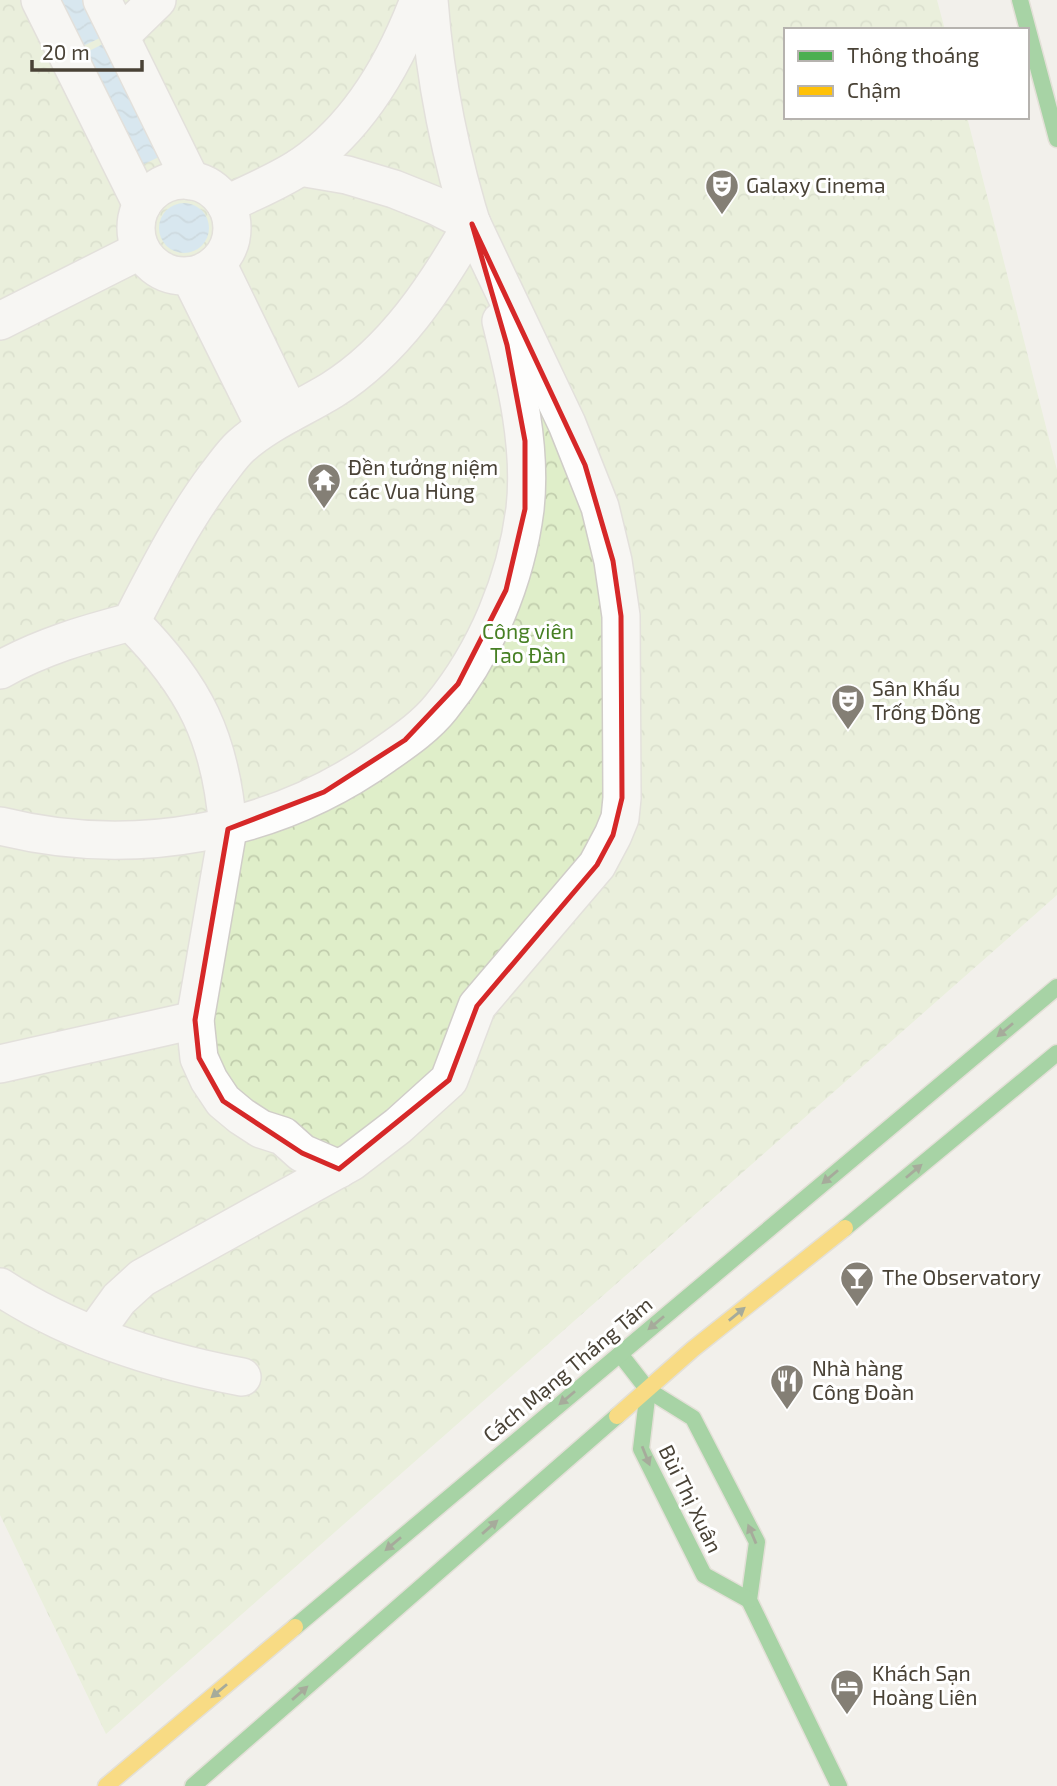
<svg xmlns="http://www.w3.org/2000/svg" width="1057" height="1786" font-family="'Exo 2',sans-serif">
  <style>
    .park { fill: url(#park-crowns) }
    .water { fill: url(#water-waves) }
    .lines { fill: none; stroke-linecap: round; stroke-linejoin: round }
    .street-casing { stroke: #d0cdc8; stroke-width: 40 }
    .fast-casing { stroke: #d2cdc1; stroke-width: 19 }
    .slow-casing { stroke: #d2cdc1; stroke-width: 19 }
    .street { stroke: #fdfdfc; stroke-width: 37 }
    .fast { stroke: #4caf50; stroke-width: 16 }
    .slow { stroke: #ffc107; stroke-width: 16 }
    .oneway { fill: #4a583b }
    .marked { fill: none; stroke: #d62828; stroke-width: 5; stroke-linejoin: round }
    .labels { text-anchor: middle; stroke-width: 6; stroke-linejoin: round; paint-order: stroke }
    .poi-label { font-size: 21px; fill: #494236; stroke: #fff; text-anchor: start }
    .park-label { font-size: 21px; fill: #478024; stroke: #fff }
    .street-label { font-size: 21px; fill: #494236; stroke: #fff }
  </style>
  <defs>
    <pattern id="park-crowns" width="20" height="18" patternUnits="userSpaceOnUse" patternTransform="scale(1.75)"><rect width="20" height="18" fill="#dfeec9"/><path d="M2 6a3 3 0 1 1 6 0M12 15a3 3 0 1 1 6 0" fill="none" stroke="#c1cdad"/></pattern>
    <pattern id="water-waves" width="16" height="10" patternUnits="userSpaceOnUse" patternTransform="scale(1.75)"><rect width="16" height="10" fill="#b9dcf3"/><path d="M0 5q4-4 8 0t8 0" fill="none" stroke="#a1bed1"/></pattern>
  </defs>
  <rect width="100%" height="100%" fill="#f2f0eb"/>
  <polygon class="park" points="0,0 937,0 945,30 786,30 786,117 967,117 1057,470 1057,895 106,1734 0,1515"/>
  <g class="water">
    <polygon points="58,0 84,0 102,37 81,47"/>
    <polygon points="105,43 161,156 140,166 85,53"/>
    <circle cx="184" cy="228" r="25"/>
  </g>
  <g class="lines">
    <g class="street-casing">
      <g id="street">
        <polyline points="40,0 142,205"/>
        <polyline points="102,0 191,181"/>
        <path d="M429,0c6,82 22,160 47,238"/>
        <polyline points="120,36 157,0"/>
        <circle cx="184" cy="228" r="48"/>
        <path d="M226,205c25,-13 54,-24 77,-40 56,-39 92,-102 116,-165"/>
        <polyline points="217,263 290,413"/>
        <polyline points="190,276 265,427"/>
        <polyline points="0,321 141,250"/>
        <path d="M131,622c64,64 90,117 97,207l-33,191 4,38 10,22 14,21 18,15 20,13 22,7 19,17 37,16"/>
        <path d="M0,670c41,-23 85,-36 131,-48 26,-50 52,-102 86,-147 8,-10 15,-21 24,-29 27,-24 60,-37 91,-56 62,-39 104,-103 140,-166"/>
        <path d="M0,826c132,33 274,8 384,-71 20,-14 42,-29 57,-48 45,-55 75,-127 84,-198 7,-62 -9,-128 -24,-188"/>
        <polyline points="0,1064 195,1020"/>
        <path d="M0,1287c73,48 157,74 242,90"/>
        <polyline points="93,1335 119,1299 142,1278 351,1162 398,1126 449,1080 477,1006 597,865 613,835 620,818 622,798 621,616 613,561 600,507 567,424 472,224 434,205 394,189 347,175 300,167"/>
      </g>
    </g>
    <g class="fast-casing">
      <g id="fast">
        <polyline points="1020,0 1057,139"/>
        <polyline points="845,1228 1057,1053"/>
        <polyline points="620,1354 648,1390 693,1418 757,1542 749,1600 839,1786"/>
        <polyline points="648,1390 641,1449 704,1575 749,1600"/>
        <polyline points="295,1627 1057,987"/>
        <polyline points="193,1786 617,1416"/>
      </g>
    </g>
    <g class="slow-casing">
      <g id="slow">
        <polyline points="617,1416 693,1349 845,1228"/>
        <polyline points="106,1786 295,1627"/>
      </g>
    </g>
    <use href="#street" class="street"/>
    <use href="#fast" class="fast"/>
    <use href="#slow" class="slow"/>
  </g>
  <defs><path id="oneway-solid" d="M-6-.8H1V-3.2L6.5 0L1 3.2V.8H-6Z" transform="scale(1.75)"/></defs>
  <g class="oneway">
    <use href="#oneway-solid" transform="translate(1005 1030) rotate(140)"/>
    <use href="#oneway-solid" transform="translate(914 1171) rotate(-40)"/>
    <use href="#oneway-solid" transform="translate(830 1177) rotate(140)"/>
    <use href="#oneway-solid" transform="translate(737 1314) rotate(-39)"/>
    <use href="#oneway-solid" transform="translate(656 1323) rotate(140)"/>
    <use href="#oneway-solid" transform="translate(567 1398) rotate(140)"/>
    <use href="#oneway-solid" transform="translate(646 1456) rotate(68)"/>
    <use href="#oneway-solid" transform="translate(490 1527) rotate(-41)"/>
    <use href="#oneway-solid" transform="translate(752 1534) rotate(-113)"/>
    <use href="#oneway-solid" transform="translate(393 1544) rotate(140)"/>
    <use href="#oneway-solid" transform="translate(219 1691) rotate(140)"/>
    <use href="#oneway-solid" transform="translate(300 1693) rotate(-41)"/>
  </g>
  <path d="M0 0H1057V1786H0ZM472,224l113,241 28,96 8,55 1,182 -9,37 -16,30 -120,141 -28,74 -110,89 -37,-16 -79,-52 -24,-43 -4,-38 33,-191 96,-37 81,-52 53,-56 48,-94 19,-81v-68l-18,-96z" fill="#f2f0eb" fill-opacity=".55" fill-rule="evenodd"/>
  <path class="marked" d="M472,224l113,241 28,96 8,55 1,182 -9,37 -16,30 -120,141 -28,74 -110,89 -37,-16 -79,-52 -24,-43 -4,-38 33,-191 96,-37 81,-52 53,-56 48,-94 19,-81v-68l-18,-96z"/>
  <defs>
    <g id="theatre-pin" transform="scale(1.75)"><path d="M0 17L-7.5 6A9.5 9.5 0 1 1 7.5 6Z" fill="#847f75" stroke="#fff"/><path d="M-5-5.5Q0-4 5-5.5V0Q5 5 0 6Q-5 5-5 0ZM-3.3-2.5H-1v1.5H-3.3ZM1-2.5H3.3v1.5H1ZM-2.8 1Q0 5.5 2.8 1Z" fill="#fff"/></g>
    <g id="temple-pin" transform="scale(1.75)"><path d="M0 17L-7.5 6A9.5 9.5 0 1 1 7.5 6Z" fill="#847f75" stroke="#fff"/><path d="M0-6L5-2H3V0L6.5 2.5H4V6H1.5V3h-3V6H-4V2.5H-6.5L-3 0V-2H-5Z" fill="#fff"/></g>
    <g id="bar-pin" transform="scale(1.75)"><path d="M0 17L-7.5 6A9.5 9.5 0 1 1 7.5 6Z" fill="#847f75" stroke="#fff"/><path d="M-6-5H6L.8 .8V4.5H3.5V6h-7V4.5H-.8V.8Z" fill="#fff"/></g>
    <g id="restaurant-pin" transform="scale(1.75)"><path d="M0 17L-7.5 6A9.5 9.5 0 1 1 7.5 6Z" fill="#847f75" stroke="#fff"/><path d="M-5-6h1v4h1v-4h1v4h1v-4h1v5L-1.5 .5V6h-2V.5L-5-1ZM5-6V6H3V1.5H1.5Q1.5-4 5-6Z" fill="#fff"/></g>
    <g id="hotel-pin" transform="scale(1.75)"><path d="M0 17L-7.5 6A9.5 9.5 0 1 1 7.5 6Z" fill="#847f75" stroke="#fff"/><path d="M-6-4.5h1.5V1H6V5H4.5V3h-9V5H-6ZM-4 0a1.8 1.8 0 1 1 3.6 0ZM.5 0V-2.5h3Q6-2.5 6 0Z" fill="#fff"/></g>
  </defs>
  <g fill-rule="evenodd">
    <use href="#theatre-pin" x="722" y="186"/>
    <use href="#temple-pin" x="324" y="480"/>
    <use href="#theatre-pin" x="848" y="701"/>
    <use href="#bar-pin" x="857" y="1278"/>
    <use href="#restaurant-pin" x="787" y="1381"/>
    <use href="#hotel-pin" x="847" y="1686"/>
  </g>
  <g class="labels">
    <g class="poi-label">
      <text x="746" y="193">Galaxy Cinema</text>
      <text x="348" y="475">Đền tưởng niệm<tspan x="348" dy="24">các Vua Hùng</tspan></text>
      <text x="872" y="696">Sân Khấu<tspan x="872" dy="24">Trống Đồng</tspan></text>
      <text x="882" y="1285">The Observatory</text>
      <text x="812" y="1376">Nhà hàng<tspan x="812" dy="24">Công Đoàn</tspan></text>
      <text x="872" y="1681">Khách Sạn<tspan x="872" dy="24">Hoàng Liên</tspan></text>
    </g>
    <g class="park-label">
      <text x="528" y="639">Công viên<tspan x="528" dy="24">Tao Đàn</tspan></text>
    </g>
    <g class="street-label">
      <text transform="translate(568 1370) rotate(-40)" y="7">Cách Mạng Tháng Tám</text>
      <text transform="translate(690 1499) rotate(64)" y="7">Bùi Thị Xuân</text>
    </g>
  </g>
  <rect x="784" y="28" width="245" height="91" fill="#ffffff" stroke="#b6b3af" stroke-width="2"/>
  <rect x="798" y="51" width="35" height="10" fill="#4caf50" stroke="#b6b3af" stroke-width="2"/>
  <text x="847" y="63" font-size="21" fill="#494236">Thông thoáng</text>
  <rect x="798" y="86" width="35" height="10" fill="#ffc107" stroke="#b6b3af" stroke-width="2"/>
  <text x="847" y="98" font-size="21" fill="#494236">Chậm</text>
  <path d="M32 60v10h110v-10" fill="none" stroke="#494236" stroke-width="3.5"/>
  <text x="42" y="60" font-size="21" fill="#494236" stroke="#ffffff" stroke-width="5" paint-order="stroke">20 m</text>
</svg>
